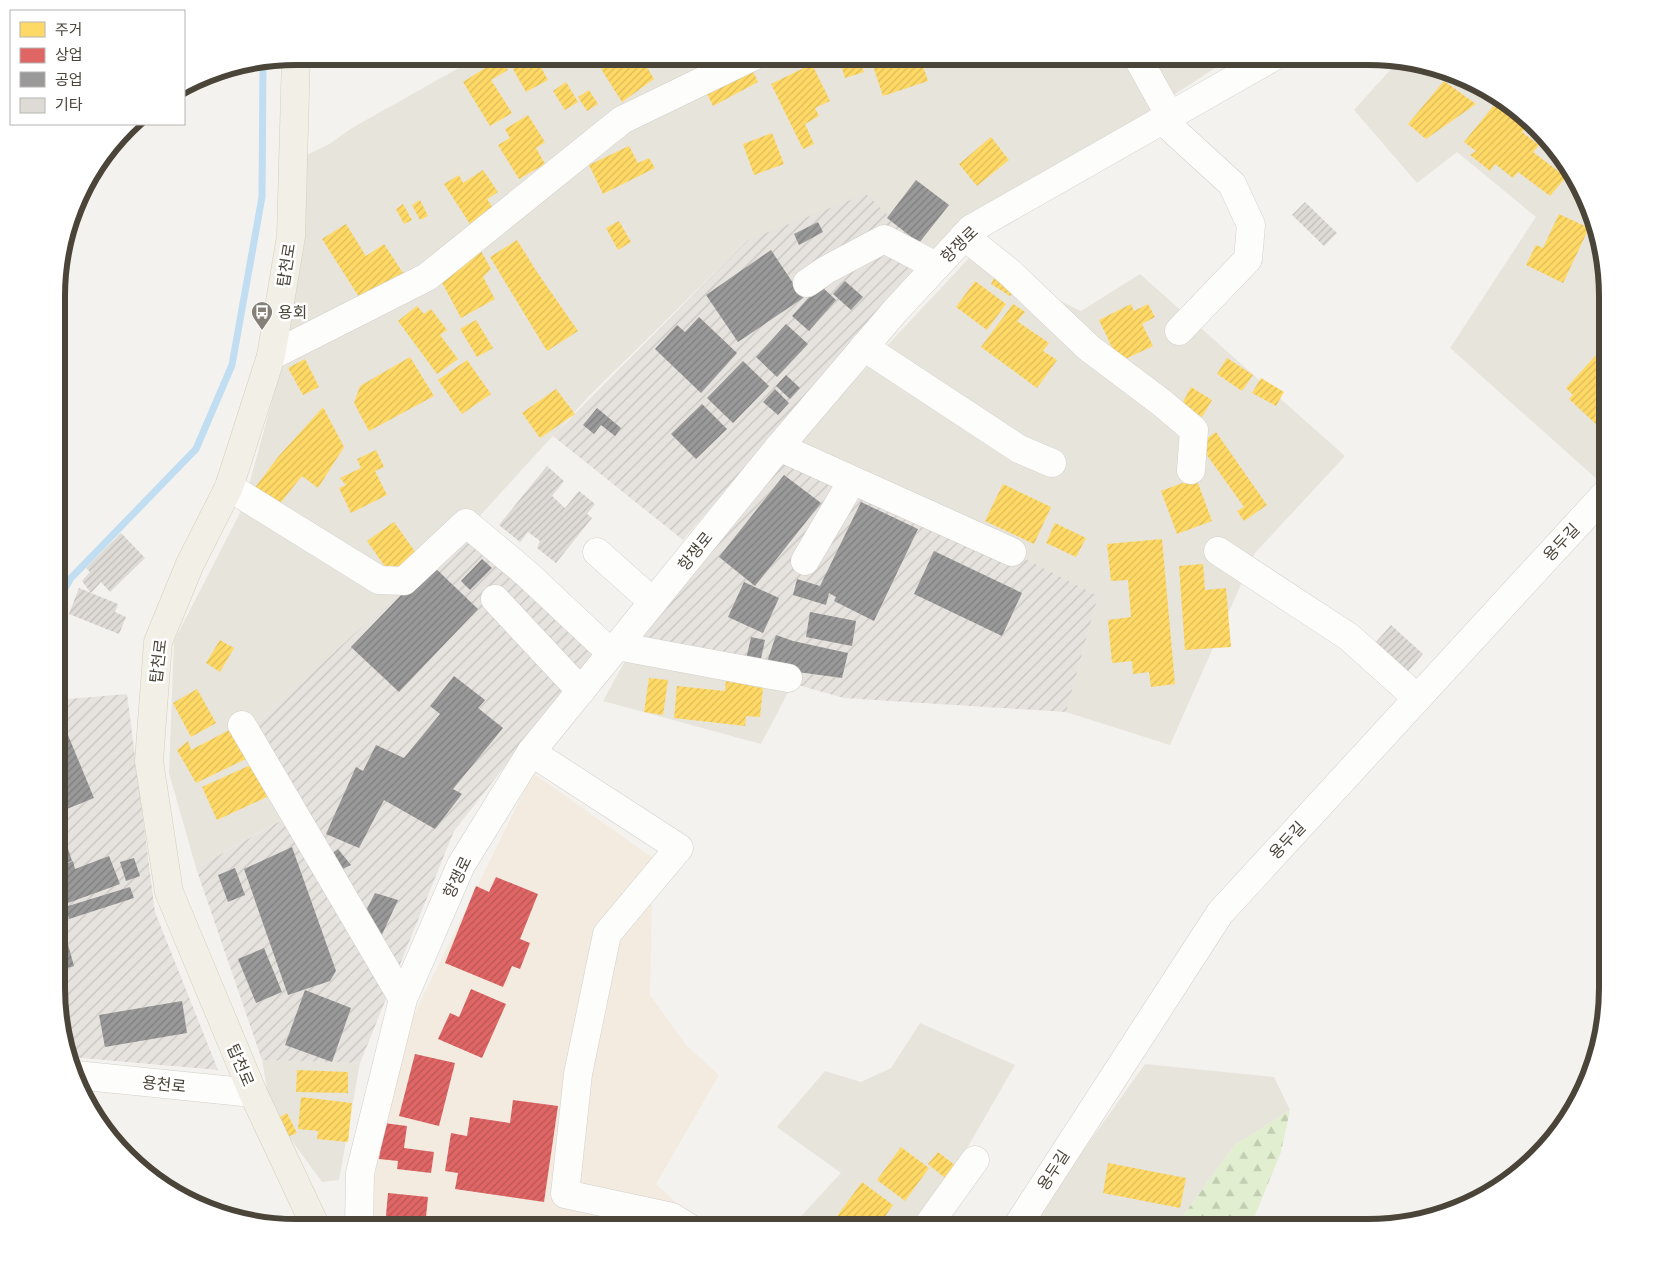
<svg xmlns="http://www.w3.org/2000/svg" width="1664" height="1284" font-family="'Roboto Condensed','Noto Sans KR',sans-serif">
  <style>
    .residential { fill: #e7e4dc }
    .commercial { fill: #f3ebdf }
    .industrial { fill: url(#industrial-furrows) }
    .forest { fill: url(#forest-firs) }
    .homes { fill: url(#homes-hatch) }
    .shops { fill: url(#shops-hatch) }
    .industry { fill: url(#industry-hatch) }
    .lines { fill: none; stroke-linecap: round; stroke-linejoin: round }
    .stream { stroke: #c0ddf1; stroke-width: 7 }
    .building { fill: url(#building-hatch) }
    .minor-casing { stroke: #d2d0cb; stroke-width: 29 }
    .major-casing { stroke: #d6cebb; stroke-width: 29 }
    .minor { stroke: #fdfdfc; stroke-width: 28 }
    .major { stroke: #f2efe6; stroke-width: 28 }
    .labels { text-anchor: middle; stroke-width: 5; stroke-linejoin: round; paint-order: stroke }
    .street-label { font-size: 16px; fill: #4b4439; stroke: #fff }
    .poi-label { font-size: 16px; fill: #4b4439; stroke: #fff; text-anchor: start }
    .rim { fill: none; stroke: #4b4439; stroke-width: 6 }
  </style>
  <defs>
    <pattern id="industrial-furrows" width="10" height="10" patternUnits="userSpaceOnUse" patternTransform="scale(1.25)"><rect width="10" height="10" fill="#e6e2de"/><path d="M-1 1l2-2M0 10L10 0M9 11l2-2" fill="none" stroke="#c7c3bf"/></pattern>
    <pattern id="forest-firs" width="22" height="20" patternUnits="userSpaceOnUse" patternTransform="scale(1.25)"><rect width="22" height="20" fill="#e1eecf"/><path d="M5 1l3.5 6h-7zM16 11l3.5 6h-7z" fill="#c3cdb2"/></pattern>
    <pattern id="homes-hatch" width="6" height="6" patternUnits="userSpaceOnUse" patternTransform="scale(1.25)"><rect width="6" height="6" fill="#ffd966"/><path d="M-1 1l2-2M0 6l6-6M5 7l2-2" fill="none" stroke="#dcbb59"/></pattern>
    <pattern id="shops-hatch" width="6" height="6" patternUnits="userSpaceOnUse" patternTransform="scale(1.25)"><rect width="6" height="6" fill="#e06666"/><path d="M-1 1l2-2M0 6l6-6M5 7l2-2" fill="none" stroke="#b85655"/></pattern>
    <pattern id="industry-hatch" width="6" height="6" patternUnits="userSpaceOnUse" patternTransform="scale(1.25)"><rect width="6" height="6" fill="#999"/><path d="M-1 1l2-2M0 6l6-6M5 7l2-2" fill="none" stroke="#7f7e7e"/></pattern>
    <pattern id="building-hatch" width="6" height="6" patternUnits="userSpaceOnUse" patternTransform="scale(1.25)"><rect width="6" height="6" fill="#dedbd6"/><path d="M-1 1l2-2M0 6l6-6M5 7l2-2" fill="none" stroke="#c0bdb8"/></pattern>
  </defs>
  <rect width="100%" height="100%" fill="#f4f2ee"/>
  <g class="residential">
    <polygon points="480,56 1232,57 929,254 748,240 592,393 466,531 256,724 301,809 196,868 169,773 174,641 243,507 281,368 305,226 303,157 331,143 352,128"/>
    <polygon points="1399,60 1460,74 1526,116 1583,190 1608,296 1608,473 1600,482 1450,348 1536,217 1457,152 1417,183 1354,110"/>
    <polygon points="970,257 1081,311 1140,274 1345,456 1255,553 1170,745 1066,712 1098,596 797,442"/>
    <polygon points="637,639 793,683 761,744 603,701"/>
    <polygon points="920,1023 1015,1065 921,1228 791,1227 841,1173 777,1127 825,1071 861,1082 891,1068"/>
    <polygon points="262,1060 360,1063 339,1180 322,1182 271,1112"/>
    <polygon points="1145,1064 1274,1077 1290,1110 1235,1145 1174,1228 1028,1228"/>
  </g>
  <polygon class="commercial" points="533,773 653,858 650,995 687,1046 719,1075 656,1184 703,1227 369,1227 369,1204 404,1035"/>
  <g class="industrial">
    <polygon points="866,194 929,254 683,540 553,436 748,240"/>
    <polygon points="797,442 1098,596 1066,712 844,698 637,639"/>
    <polygon points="466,531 596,650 454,831 360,1063 262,1060 196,868 300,810 256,724"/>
    <polygon points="127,694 155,912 218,1070 71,1057 57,1004 57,700"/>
  </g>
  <polygon class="forest" points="1290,1110 1281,1152 1250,1228 1174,1228 1235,1145"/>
  <g class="homes">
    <polygon points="535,56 548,80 526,92 513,69"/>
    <polygon points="621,56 660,56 645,64 654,79 622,102 601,69"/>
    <polygon points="838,56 858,57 864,72 845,78"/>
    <polygon points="870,57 920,57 928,81 883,96"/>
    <polygon points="501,58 508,70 491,80 512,113 490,126 463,82"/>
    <polygon points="812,64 830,101 815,108 819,116 805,124 814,144 803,149 771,84"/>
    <polygon points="751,67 758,82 713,106 706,92"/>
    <polygon points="1444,81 1476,104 1426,139 1408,124"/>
    <polygon points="566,82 578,102 565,110 553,91"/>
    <polygon points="589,90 598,104 587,111 578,97"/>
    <polygon points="1499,99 1530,122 1522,132 1539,145 1533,152 1566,177 1550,196 1518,172 1513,178 1495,164 1490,171 1470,155 1476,151 1464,142"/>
    <polygon points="528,115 545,142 536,148 545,164 519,179 498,145 510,138 505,129"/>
    <polygon points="772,133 784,164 754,175 743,144"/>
    <polygon points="991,137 1009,160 977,186 959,164"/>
    <polygon points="629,146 638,163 649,158 655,168 603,194 589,165"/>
    <polygon points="483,170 498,192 487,199 493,208 470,224 444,184 459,175 463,183"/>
    <polygon points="420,200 428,216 420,220 412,205"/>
    <polygon points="403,204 412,220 404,224 396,209"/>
    <polygon points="1559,214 1589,228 1563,283 1526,265 1536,245 1543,248"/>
    <polygon points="619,221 631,242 618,250 606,228"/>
    <polygon points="346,224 366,256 384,244 403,273 361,300 322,239"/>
    <polygon points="517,240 537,272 578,331 547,351 490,257"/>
    <polygon points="481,251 491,269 483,277 495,299 461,318 438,275"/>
    <polygon points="997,273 1020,288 1010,296 991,284"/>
    <polygon points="975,281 1006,304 987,330 956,307"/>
    <polygon points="1013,304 1025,312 1017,321 1049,343 1043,351 1057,360 1037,388 981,347"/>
    <polygon points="1131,304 1134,311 1148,304 1155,317 1142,324 1153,346 1119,362 1099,320"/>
    <polygon points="417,306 424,314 431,309 447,330 440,335 458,359 437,374 398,321"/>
    <polygon points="476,320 493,348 477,357 460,329"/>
    <polygon points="1597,354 1608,364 1608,416 1598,426 1569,399 1573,395 1566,388"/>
    <polygon points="410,357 434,396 369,431 354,403 360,386"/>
    <polygon points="1227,358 1253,375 1242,391 1217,374"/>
    <polygon points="305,359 319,387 303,395 288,368"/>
    <polygon points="467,360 491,394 462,414 438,380"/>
    <polygon points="1261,378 1284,392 1276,406 1252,393"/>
    <polygon points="1191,387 1212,400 1202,417 1182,404"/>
    <polygon points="556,389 575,414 540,438 522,413"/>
    <polygon points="323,407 344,447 318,488 302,476 278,506 254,489 278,457"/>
    <polygon points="1216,432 1267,505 1244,521 1237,511 1244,507 1199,444"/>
    <polygon points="376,450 384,467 375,471 387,495 351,513 339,488 346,485 340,478 361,468 357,459"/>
    <polygon points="1196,478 1212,521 1177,534 1161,491"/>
    <polygon points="1003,484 1051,507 1034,544 985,521"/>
    <polygon points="394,522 418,556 391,575 367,541"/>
    <polygon points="1055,523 1086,538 1076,557 1046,543"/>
    <polygon points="1162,539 1175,684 1151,687 1149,672 1133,674 1132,661 1112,663 1108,620 1131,617 1128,580 1111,581 1107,544"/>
    <polygon points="1203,564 1205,590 1226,588 1231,647 1185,650 1179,566"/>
    <polygon points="220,640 234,648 220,672 206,663"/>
    <polygon points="649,678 668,680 663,715 644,712"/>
    <polygon points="726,678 754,681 751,686 763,688 760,717 746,716 745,726 674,718 677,686 725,691"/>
    <polygon points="197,689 216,723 191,737 173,703"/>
    <polygon points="235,727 250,757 196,783 177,750 188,741 191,750"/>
    <polygon points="255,763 269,796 217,820 202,787"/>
    <polygon points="297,1070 348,1072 348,1093 296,1092"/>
    <polygon points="301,1097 352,1103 348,1142 317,1139 318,1131 298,1129"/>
    <polygon points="287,1113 297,1133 287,1137 278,1118"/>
    <polygon points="901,1147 929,1168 905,1201 877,1180"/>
    <polygon points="938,1152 956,1166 945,1178 928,1164"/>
    <polygon points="1108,1163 1186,1178 1180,1208 1103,1193"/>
    <polygon points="862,1182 893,1205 877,1228 839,1228 832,1223"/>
  </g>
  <g class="shops">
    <polygon points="496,877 538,894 520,939 530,943 520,969 512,966 503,987 445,963 476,886 489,892"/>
    <polygon points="471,989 506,1004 482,1058 438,1039 450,1013 459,1017"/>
    <polygon points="415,1054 455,1063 439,1126 399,1116"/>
    <polygon points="513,1100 558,1106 544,1202 455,1189 458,1173 445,1171 451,1133 467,1136 470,1117 510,1123"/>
    <polygon points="384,1123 407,1126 404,1148 434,1152 431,1173 397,1169 398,1161 379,1159"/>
    <polygon points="388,1193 428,1197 425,1227 385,1227"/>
    <polygon points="614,1218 629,1227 608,1227"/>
  </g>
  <g class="industry">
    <polygon points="916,180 949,205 919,243 887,218"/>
    <polygon points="818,222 823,232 799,245 794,234"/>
    <polygon points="771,250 803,298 738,342 706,295"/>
    <polygon points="845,281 863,297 851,310 833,294"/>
    <polygon points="820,285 836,300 809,331 792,316"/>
    <polygon points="699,317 737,353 701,393 655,349 677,325 685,332"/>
    <polygon points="786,324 808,344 777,377 756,357"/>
    <polygon points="743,361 769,386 733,423 707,398"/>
    <polygon points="786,375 800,388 790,399 776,386"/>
    <polygon points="775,389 789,403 778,415 763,402"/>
    <polygon points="702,404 727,429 696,459 671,434"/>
    <polygon points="597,408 621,428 615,436 601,425 594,434 583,425"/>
    <polygon points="784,475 821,503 755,586 719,557"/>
    <polygon points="861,502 918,529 874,621 834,601 836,597 829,593 826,605 793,595 797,579 820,586"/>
    <polygon points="934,551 1022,593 1002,636 914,594"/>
    <polygon points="482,559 492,568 470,590 461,581"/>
    <polygon points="431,564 478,609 399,692 351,647"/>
    <polygon points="744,582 779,598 763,633 728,617"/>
    <polygon points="810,612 856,621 852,646 806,637"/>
    <polygon points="776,635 793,641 848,653 842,678 783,670 766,665"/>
    <polygon points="751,637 765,640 760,663 746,660"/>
    <polygon points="454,676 485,700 478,708 503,728 453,789 462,794 435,829 384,800 359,848 326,834 356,767 363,771 376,745 404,758 440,714 430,706"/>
    <polygon points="63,723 94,798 57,813 57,726"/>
    <polygon points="61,827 72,861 57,865 57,828"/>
    <polygon points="292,847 336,971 330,981 288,995 244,869"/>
    <polygon points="338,849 351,865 342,869 331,854"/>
    <polygon points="109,856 120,884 57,907 57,867 73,861 75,869"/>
    <polygon points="134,858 140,876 126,881 120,862"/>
    <polygon points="235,868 245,895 228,902 218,875"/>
    <polygon points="130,887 134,898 69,919 65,907"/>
    <polygon points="375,893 398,900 379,941 362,919"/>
    <polygon points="62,910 68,929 57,932 57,912"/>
    <polygon points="65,934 74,966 57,971 57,936"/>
    <polygon points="264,948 282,992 256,1003 238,959"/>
    <polygon points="305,990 351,1008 332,1062 285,1045"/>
    <polygon points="182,1001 187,1033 105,1047 99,1015"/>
  </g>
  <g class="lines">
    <polyline class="stream" points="58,600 71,578 196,449 232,365 262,197 263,62"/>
  </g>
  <g class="building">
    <polygon points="1305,202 1337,233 1324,246 1292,215"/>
    <polygon points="547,466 564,481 552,496 565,508 579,491 595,504 587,514 592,518 556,563 537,548 540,541 528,532 520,542 499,525"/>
    <polygon points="121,533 145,558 110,592 101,582 91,593 82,581 90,572 86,568"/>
    <polygon points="79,588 118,604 115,612 126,617 119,634 69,614"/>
    <polygon points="1391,625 1423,654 1403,677 1370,649"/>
  </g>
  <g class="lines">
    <g class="minor-casing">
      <g id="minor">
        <polyline points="1137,57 1170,116"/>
        <polyline points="1162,120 1232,184 1251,225 1248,259 1179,331"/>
        <polyline points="964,236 1008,271 1089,348 1162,403 1194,430 1191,470"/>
        <polyline points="807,283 826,270 884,239 936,266"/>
        <polyline points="864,347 1019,449 1052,463"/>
        <polyline points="271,356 427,277 622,120 754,56"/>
        <polyline points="779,447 1012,552"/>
        <polyline points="229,487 379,580 404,581 466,523 527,574 611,653"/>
        <polyline points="1218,551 1349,637 1417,698"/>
        <polyline points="597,552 653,602"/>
        <polyline points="805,561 852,481"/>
        <polyline points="495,599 581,691"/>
        <polyline points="617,646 788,678"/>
        <polyline points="242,725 403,999"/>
        <polyline points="531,752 679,848 607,934 578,1074 565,1194 672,1217 688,1227"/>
        <polyline points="76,1075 253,1093"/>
        <polyline points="359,1227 360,1173 403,999 461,865 531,752 779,447 895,311 971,229 1273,57"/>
        <polyline points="926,1228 975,1160"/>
        <polyline points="1016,1228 1220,913 1608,491"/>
      </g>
    </g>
    <g class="major-casing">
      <polyline id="major" points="296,56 291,236 271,356 229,487 190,564 158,642 149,761 169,892 253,1093 316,1227"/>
    </g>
    <use href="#minor" class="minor"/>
    <use href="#major" class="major"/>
  </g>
  <defs>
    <g id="bus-pin" transform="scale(1.125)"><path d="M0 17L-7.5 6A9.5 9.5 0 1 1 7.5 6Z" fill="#868178" stroke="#fff"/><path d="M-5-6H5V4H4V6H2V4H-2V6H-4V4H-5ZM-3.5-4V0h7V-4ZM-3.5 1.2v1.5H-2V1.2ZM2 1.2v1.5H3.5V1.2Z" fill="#fff"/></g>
  </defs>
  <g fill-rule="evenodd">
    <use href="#bus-pin" x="262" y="312"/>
  </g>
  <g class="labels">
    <g class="street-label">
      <text transform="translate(959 244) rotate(-44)" y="6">항쟁로</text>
      <text transform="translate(286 265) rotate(-81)" y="6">탑천로</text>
      <text transform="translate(1561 542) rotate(-47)" y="6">용두길</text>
      <text transform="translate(695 551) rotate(-51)" y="6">항쟁로</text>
      <text transform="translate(158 661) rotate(-83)" y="6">탑천로</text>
      <text transform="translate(1287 840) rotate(-47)" y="6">용두길</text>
      <text transform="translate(457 877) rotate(-64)" y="6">항쟁로</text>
      <text transform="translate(241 1065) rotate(67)" y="6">탑천로</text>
      <text transform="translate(164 1084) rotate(6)" y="6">용천로</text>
      <text transform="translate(1053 1170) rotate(-57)" y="6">용두길</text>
    </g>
    <g class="poi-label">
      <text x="278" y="318">용회</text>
    </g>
  </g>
  <path d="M0 0H1664V1284H0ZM296 65H1368A231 231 0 0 1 1599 296V988A231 231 0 0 1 1368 1219H296A231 231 0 0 1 65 988V296A231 231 0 0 1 296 65Z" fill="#fff" fill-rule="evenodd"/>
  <path class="rim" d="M296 65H1368A231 231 0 0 1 1599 296V988A231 231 0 0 1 1368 1219H296A231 231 0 0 1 65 988V296A231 231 0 0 1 296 65Z"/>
  <rect x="10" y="10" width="175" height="115" fill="#ffffff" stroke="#b7b4b0"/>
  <rect x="20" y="22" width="25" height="15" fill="#ffd966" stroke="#b7b4b0"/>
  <text x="55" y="35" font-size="15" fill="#4b4439">주거</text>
  <rect x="20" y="48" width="25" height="15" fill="#e06666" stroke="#b7b4b0"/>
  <text x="55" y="60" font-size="15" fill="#4b4439">상업</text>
  <rect x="20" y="72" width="25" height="15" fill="#999999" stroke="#b7b4b0"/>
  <text x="55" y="85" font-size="15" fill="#4b4439">공업</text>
  <rect x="20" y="98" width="25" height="15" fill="#dedbd6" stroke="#b7b4b0"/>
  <text x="55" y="110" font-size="15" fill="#4b4439">기타</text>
</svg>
